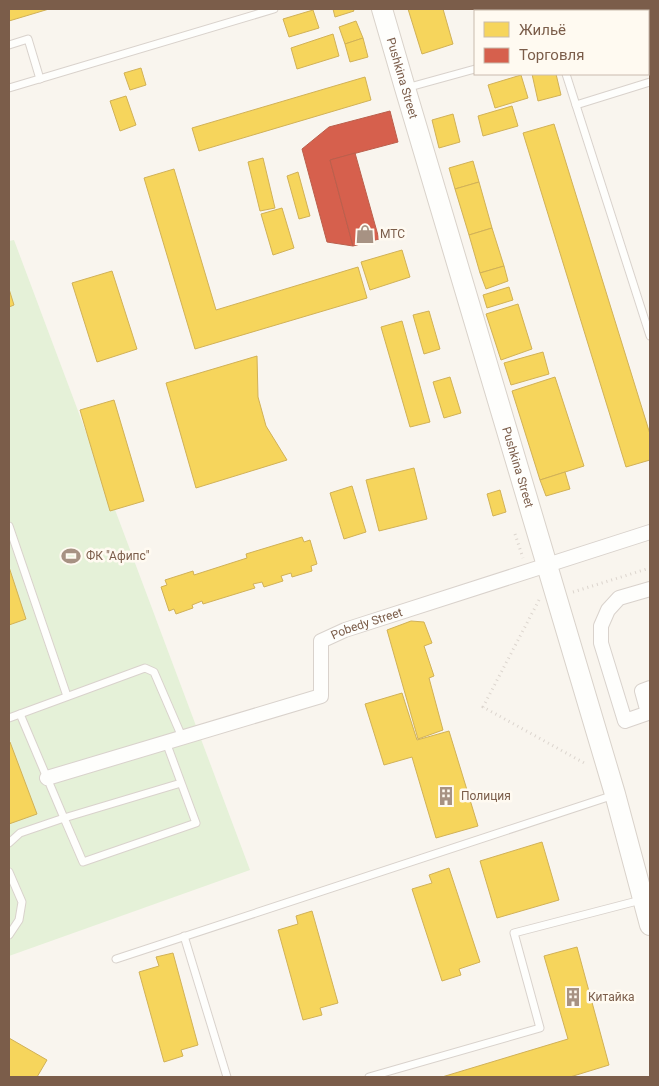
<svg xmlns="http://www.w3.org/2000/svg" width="659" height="1086" font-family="Roboto,sans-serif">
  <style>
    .garden { fill: #e5f1d8 }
    .homes { fill: #f6d55c; stroke: #d1b157 }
    .shops { fill: #d6604d; stroke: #bb5f4c }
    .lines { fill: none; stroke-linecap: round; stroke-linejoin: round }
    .lane-casing { stroke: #d9d2cc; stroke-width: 9 }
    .street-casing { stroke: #d9d2cc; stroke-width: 16 }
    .secondary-casing { stroke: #d9d2ca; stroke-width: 22 }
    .path { stroke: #dcd5ce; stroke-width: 3; stroke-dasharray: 1 4; stroke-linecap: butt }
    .lane { stroke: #fefefc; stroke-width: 7 }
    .street { stroke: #fefefc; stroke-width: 14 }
    .secondary { stroke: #fefefc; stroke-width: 20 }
    .labels { text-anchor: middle; stroke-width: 5; stroke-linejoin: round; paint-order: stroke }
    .street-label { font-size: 12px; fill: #7b5d4a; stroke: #fffaf1 }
    .poi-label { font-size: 12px; fill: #7b5d4a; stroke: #fffaf1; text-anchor: start }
  </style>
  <rect width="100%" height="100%" fill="#f9f5ee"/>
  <polygon class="garden" points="14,240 250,870 9,956 9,241"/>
  <g class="homes">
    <polygon points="9,9 49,9 9,21"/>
    <polygon points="333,9 353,9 354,11 335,17"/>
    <polygon points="408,9 443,9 453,44 422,54"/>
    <polygon points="621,9 650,9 650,15 648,16 648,11 622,11"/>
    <polygon points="313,10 319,28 289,37 283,19"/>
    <polygon points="356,21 363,38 345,44 339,27"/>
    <polygon points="333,34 339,56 297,69 291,48"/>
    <polygon points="363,38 368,57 350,62 345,44"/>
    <polygon points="141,68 146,85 130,90 124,73"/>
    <polygon points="532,74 556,74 561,95 538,101"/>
    <polygon points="521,75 528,98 495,108 488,85"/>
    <polygon points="365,77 371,100 199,151 192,128"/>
    <polygon points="126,96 136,125 120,131 110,101"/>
    <polygon points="512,106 518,126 483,136 478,116"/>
    <polygon points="453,114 460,142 439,148 432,120"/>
    <polygon points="554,124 650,434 650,460 626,467 523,133"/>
    <polygon points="263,158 275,208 260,211 248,162"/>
    <polygon points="473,161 479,182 455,189 449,168"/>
    <polygon points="174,169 216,310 358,267 367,298 195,349 144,178"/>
    <polygon points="298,172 310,216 299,219 287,176"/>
    <polygon points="479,182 492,228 469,235 455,189"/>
    <polygon points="282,208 294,248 273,255 261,214"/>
    <polygon points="492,228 504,266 480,273 469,235"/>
    <polygon points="402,250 410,277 370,290 361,262"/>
    <polygon points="504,266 508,281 486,289 480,273"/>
    <polygon points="112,271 137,349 97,362 72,283"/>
    <polygon points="509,287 513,300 487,308 483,295"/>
    <polygon points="9,289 14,305 9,307"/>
    <polygon points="518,304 532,349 501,360 486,314"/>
    <polygon points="429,311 440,349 424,354 413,315"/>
    <polygon points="402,321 430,422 410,427 381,327"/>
    <polygon points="543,352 549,374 511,385 504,363"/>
    <polygon points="257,356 258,397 266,426 287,460 196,488 166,383"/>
    <polygon points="450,377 461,413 444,418 433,382"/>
    <polygon points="555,377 584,466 540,480 512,391"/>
    <polygon points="114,400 144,501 110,511 80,410"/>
    <polygon points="414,468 427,519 379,531 366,480"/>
    <polygon points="565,472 570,489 546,496 540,480"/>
    <polygon points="352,486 366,532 344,539 330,493"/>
    <polygon points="500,490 506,512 493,516 487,494"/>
    <polygon points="302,537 304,542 310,540 317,564 311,566 312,571 292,577 291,573 281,576 283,581 264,587 262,582 253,584 255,588 203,604 202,601 192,605 193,608 176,614 174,609 169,611 161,587 167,585 165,580 193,571 194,575 247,558 246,554"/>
    <polygon points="9,567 26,619 9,625"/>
    <polygon points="411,621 424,622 432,643 424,646 434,676 429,678 443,730 418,739 387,630"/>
    <polygon points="402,693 417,740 449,731 478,826 436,838 412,757 384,765 365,704"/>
    <polygon points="9,742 10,742 37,814 9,824"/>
    <polygon points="542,842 559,900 497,918 480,861"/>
    <polygon points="449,868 480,962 459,969 461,975 442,981 412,889 432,883 429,875"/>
    <polygon points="312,911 338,1003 320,1008 322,1015 303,1020 278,930 298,924 296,916"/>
    <polygon points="577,947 609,1065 570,1077 442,1077 568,1039 544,956"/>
    <polygon points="173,953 198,1045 181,1050 183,1056 164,1062 139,972 159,966 156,957"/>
    <polygon points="9,1038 47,1060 37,1077 9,1077"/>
  </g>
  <g class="shops">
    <polygon points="390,111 398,142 330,160 353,246 327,242 302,149 329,127"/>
    <polygon points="355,153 379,239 353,246 330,160"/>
  </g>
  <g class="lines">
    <g class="lane-casing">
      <g id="lane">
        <polyline points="546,9 547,11"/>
        <polyline points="9,45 28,39 40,79"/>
        <polyline points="566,74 650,336"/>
        <polyline points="9,88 274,9"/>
        <polyline points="406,88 475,69"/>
        <polyline points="576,105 650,82"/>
        <polyline points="9,526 67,696"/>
        <polyline points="9,718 145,668 154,672 182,737"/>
        <polyline points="166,742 196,823 83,862 64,818 181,783"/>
        <polyline points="9,843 20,833 64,818 20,714"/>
        <polyline points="9,872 22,902 19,920 9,935"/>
        <polyline points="184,936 227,1077"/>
        <polyline points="116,959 614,795"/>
        <polyline points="369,1077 540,1028 514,933 641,900"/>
      </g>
    </g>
    <g class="street-casing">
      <g id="street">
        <polyline points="650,589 619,598 608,610 601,626 601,643 625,721 648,713 642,691 650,688"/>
        <path id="s1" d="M47,778l274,-82v-55l24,-11 305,-98"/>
      </g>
    </g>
    <g class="secondary-casing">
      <g id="secondary">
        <path id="s2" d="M382,9l23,79 210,706 35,131"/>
      </g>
    </g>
    <g class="path">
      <polyline points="515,534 523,558"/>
      <polyline points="573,592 650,568"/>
      <polyline points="539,600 483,707 586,764"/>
    </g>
    <use href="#lane" class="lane"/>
    <use href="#street" class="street"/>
    <use href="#secondary" class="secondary"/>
  </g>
  <defs>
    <g id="shop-bare" transform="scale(1.5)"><path d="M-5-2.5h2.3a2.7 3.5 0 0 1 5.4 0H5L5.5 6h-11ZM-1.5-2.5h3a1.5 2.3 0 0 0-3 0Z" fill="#a79283" stroke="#fffaf1" stroke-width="2.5" paint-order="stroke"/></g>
    <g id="stadium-bare" transform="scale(1.5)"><path d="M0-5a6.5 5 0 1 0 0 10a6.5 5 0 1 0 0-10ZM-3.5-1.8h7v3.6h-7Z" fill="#a79283" stroke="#fffaf1" stroke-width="2.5" paint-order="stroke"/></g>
    <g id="building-bare" transform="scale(1.5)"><path d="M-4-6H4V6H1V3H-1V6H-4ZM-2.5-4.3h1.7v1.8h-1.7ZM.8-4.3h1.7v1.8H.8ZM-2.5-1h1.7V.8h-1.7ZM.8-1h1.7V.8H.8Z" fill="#a79283" stroke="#fffaf1" stroke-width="2.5" paint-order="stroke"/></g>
  </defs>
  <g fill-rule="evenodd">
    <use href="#shop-bare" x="365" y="234"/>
    <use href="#stadium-bare" x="71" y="556"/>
    <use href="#building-bare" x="446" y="796"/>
    <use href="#building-bare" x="573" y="997"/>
  </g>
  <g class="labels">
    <g class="street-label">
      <text dy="4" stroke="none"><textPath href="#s2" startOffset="72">Pushkina Street</textPath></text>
      <text dy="4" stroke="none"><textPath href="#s2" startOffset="478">Pushkina Street</textPath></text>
      <text dy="4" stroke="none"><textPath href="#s1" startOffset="390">Pobedy Street</textPath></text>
    </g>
    <g class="poi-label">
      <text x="380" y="238">МТС</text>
      <text x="86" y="560">ФК "Афипс"</text>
      <text x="461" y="800">Полиция</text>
      <text x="588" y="1001">Китайка</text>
    </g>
  </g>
  <rect width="659" height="1086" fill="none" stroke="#7b5d4a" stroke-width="20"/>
  <rect x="474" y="10" width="175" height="65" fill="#fffaf1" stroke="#cabbae"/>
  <rect x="484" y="22" width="25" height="15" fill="#f6d55c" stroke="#cabbae"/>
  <text x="519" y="35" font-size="15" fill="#7b5d4a">Жильё</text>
  <rect x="484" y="48" width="25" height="15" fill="#d6604d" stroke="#cabbae"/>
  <text x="519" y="60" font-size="15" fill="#7b5d4a">Торговля</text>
</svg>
